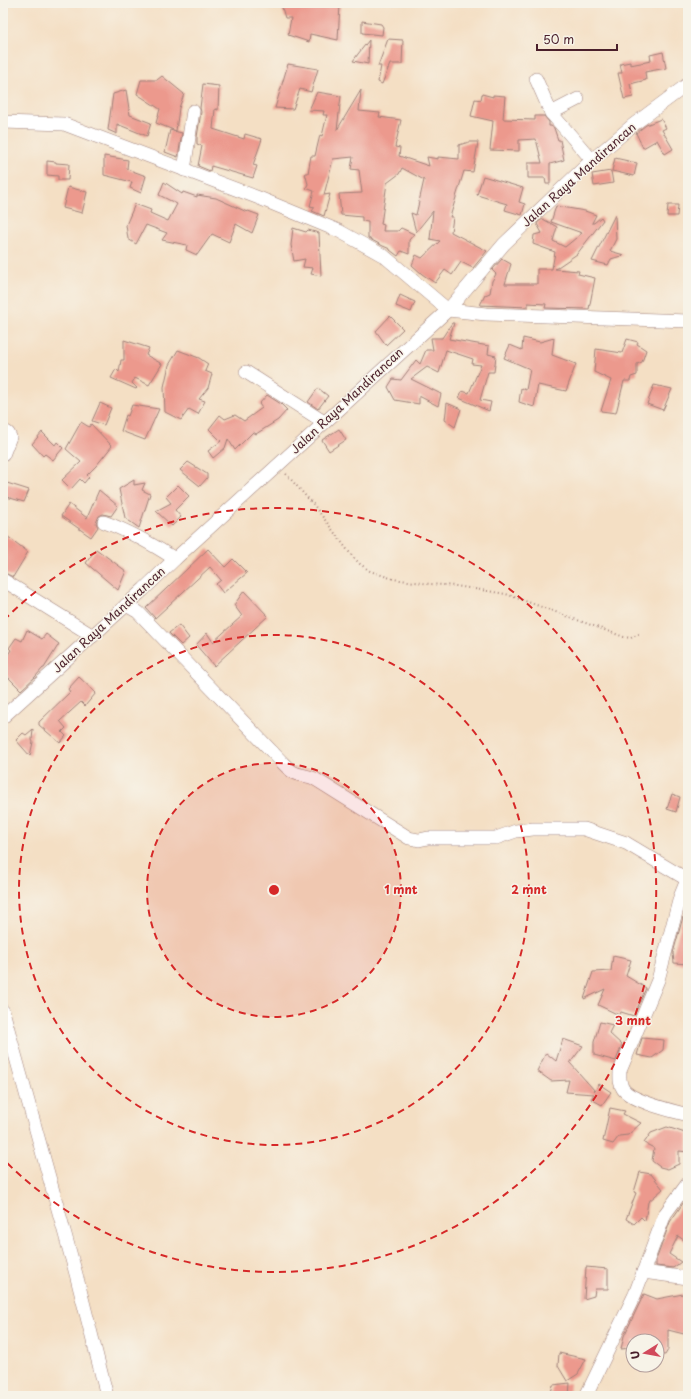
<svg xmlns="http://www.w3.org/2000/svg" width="691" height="1399" font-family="'Playpen Sans',sans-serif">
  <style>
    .building { fill: #ec998d }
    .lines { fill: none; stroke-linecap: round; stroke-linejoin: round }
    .minor-casing { stroke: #9f7f78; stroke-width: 14 }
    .path { stroke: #9f7f78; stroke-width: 2; stroke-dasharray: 1 3; stroke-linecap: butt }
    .minor { stroke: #fff; stroke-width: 13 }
    .ring { fill: none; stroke: #d62828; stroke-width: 2; stroke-dasharray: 7 5 }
    .labels { text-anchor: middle; stroke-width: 3; stroke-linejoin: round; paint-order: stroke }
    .street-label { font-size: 12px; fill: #4a1f2b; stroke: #f7f3e8 }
    .centre { fill: #d62828; stroke: #f7f3e8; stroke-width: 2 }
    .ring-label { font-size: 12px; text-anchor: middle; font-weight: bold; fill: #d62828; stroke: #f7f3e8; stroke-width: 3; stroke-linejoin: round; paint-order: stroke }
  </style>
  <rect width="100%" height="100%" fill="#f7f3e8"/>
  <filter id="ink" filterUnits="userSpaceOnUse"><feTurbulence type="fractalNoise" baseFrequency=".025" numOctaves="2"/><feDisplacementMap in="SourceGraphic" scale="8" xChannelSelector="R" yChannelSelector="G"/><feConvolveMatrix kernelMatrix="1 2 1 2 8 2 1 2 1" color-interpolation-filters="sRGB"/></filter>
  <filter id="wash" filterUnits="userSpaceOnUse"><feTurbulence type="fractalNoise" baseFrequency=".012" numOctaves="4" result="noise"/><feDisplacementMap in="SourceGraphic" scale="16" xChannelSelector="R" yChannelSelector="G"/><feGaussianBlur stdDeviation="0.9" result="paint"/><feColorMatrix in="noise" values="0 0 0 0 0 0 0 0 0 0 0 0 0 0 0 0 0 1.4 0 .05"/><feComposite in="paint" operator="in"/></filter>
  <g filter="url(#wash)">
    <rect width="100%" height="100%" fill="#f4dfc4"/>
    <g id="blocks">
      <g class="building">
        <polygon points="287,3 309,3 308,5 340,4 338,40 310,34 309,42 288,35 291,18 285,18 281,4"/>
        <polygon points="362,21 381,24 383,27 382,35 362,33"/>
        <polygon points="388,39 403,40 402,64 390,64 382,84 378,82 381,66 378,66"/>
        <polygon points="369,40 368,64 353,61 358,54"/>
        <polygon points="663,52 666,68 645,72 646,80 630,84 633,97 624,99 618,73 622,73 620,64 630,62 630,65 651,61 650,55"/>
        <polygon points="288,64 318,69 311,92 300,89 293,109 275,108"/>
        <polygon points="162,76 184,94 179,108 176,131 156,123 160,109 137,94 141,80 157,80"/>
        <polygon points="203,84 219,86 218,110 215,109 213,129 244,139 245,134 262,139 253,165 257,166 253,178 211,166 210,171 198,166 202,146 197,144 197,137 201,112 200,108"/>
        <polygon points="126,90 130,115 151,123 147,136 117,124 117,134 108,130 113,94"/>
        <polygon points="361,90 359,111 380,113 379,117 401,120 395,147 400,148 399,156 429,166 427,157 438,159 438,157 459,159 459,145 469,142 478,142 473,172 464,171 450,217 453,217 451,232 487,251 473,268 461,262 452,275 445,270 435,283 422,274 412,265 416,255 422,258 440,241 430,239 433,211 416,232 411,213 416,215 424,180 402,168 399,174 387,183 381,224 384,225 383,231 398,231 401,228 414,234 409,240 409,254 401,251 398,256 390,250 390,249 383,246 368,238 368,222 362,221 362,217 341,215 339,194 362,193 359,170 351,169 353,157 333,159 324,195 330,194 324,216 312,211 315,207 310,206 314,191 306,188 308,184 305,173 308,173 311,156 315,156 320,135 322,136 327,115 323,115 324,111 309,110 317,92 341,96 337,130"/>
        <polygon points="482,94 493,97 493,95 505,96 503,119 535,120 535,116 544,116 549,122 549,126 551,126 554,128 558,140 560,140 564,160 550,164 550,184 546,184 545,178 528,178 528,163 542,163 536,139 519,140 519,151 490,150 493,121 471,116 475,99 481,100"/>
        <polygon points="661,119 666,128 662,130 673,149 665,154 657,140 643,148 636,133 646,125"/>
        <polygon points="170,130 182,133 178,157 165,152"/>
        <polygon points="104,156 128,160 127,169 146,176 141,193 130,188 132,182 104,175"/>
        <polygon points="615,158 637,163 634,176 612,171"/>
        <polygon points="47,161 56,162 56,163 69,164 68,180 58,180 58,176 47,175"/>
        <polygon points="611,171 613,183 594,186 592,174"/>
        <polygon points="483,176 523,188 519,202 525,204 522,215 505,210 507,204 477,195"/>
        <polygon points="164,182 182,194 183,192 197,197 197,195 216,198 247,212 248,211 259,215 252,233 236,224 229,242 212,234 197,255 186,250 187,245 162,240 167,233 146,225 136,244 128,239 126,225 135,204 151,210 150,213 168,221 177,204 159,195"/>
        <polygon points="68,187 87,192 82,213 63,208"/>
        <polygon points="668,205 678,205 677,216 667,216"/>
        <polygon points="556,206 585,211 596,215 592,223 594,223 601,217 603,220 577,254 555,269 579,271 578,274 595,278 589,309 545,308 546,304 528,303 528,307 480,305 485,295 490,293 492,281 496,274 492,270 502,259 511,264 505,284 537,284 537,269 552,269 555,252 533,244 534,235 542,233 537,224 538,222 543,219 557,227 553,241 565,247 582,233 551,222"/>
        <polygon points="615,215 616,239 610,251 624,255 611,259 608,265 592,261"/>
        <polygon points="293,228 306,232 308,230 319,233 321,276 311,274 313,268 303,267 305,259 294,261 291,245"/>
        <polygon points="400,295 415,302 411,312 396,306"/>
        <polygon points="390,316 403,329 386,345 376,331"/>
        <polygon points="452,323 454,323 449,339 489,346 488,354 496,356 494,372 488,372 480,400 491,402 489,411 459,398 462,391 469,393 481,365 472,364 473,359 446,350 439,373 427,367 411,379 441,394 438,406 419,396 419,404 395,400 388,387 393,379 401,380 416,360 420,364 426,350 433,350 431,338 442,338"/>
        <polygon points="523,338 540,342 554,338 552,355 576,364 566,391 538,385 534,407 519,402 521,388 526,390 530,369 504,358 510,345 522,350"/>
        <polygon points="627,339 638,342 637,344 646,350 642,362 637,364 637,375 631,377 630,381 624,381 616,413 601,411 611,380 594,372 596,349 622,353"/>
        <polygon points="124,340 149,348 146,355 162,364 149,385 135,378 132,383 137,388 136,389 111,378 116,369 119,372 121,360 124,360"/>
        <polygon points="178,350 199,358 208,364 205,371 212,374 208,388 199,399 205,401 198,414 189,409 181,420 165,412 164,387 169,365"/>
        <polygon points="654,385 672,389 663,410 647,404"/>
        <polygon points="318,388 328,396 318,409 308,402"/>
        <polygon points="267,395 281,404 287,410 278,420 256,434 253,432 235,450 228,439 225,448 213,458 208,451 221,441 209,429 220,415 225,419 235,415 244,421 262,408 259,404"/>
        <polygon points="100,403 111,408 104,425 92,421"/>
        <polygon points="447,403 461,409 455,427 445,420"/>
        <polygon points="132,405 159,409 145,440 121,431 126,415 128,416"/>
        <polygon points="81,422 89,427 91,424 112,446 96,466 87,475 89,477 84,483 80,479 71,489 62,480 81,462 66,449"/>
        <polygon points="339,429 346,440 329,451 322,440"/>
        <polygon points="42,432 55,445 57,442 63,448 53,460 45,454 43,456 32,444"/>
        <polygon points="188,462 207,474 207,478 200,486 180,470"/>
        <polygon points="134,480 134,485 145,483 142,490 150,494 139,528 125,518 119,489"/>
        <polygon points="7,483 29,490 24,502 3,496"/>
        <polygon points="178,485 189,496 175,510 181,517 172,526 156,511 171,503 166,497"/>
        <polygon points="99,490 118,506 111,516 103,514 99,516 96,523 98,527 91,537 61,516 69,504 87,518"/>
        <polygon points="3,533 28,552 13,577 3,572"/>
        <polygon points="96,549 126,571 118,590 86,563"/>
        <polygon points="208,549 225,567 233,559 247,573 223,593 216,584 221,580 210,567 155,618 146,608"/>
        <polygon points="244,591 268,616 214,666 196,645 207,633 213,642 242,616 234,605"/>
        <polygon points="179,625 189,638 181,645 169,633"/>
        <polygon points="27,630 42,639 46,634 59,644 44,668 43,668 35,677 21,690 3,672 3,662 11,650 9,648 16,638 22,641"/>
        <polygon points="79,677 96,693 85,706 81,702 60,721 66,728 62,732 66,736 60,743 39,725 39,722 70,692 68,689"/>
        <polygon points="33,729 32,740 33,742 30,756 16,740 23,733 26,735"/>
        <polygon points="672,794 680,797 676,812 667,809"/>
        <polygon points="683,917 688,919 688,964 674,963 673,953"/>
        <polygon points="613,956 631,960 626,976 646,988 634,1016 621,1012 619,1015 598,1005 605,989 584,999 593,972 611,971"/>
        <polygon points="600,1022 613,1025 609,1033 622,1045 616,1061 594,1055 594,1042"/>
        <polygon points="642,1038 664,1040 663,1050 652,1058 637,1055"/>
        <polygon points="563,1039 583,1046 570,1063 595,1091 599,1084 611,1092 602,1105 591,1099 594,1094 566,1092 569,1080 551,1081 537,1071 546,1053 556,1061"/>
        <polygon points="610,1108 625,1111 623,1114 641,1123 628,1135 619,1136 613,1144 603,1141"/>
        <polygon points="667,1127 688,1134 688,1152 679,1151 679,1164 668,1169 660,1167 652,1161 654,1148 644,1143 651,1133"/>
        <polygon points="640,1172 651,1174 663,1189 648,1202 645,1221 641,1217 634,1224 626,1219 636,1193 634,1192"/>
        <polygon points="688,1196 688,1243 678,1236 669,1254 681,1262 673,1268 656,1266 656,1260 670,1222"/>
        <polygon points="586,1267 608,1269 608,1289 595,1289 594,1296 584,1299"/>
        <polygon points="688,1293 688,1335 668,1330 668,1350 665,1355 657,1354 657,1341 633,1341 633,1348 621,1349 624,1336 644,1294 657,1299"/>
        <polygon points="559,1353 586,1359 578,1374 567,1381 558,1366"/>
        <polygon points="570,1383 569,1396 550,1396 553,1385"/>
      </g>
    </g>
  </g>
  <g filter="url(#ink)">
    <use href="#blocks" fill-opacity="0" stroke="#9f7f78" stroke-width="1"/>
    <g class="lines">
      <g class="minor-casing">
        <g id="minor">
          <polyline points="536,79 551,113 592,160"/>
          <polyline points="551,113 578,99"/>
          <polyline points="3,122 64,124 259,198 339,231 384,256 448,310 486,314 688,321"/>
          <polyline points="184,170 193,111"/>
          <polyline points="246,372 324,422"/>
          <polyline points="3,430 8,433 10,437 3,455"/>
          <path d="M104,522c25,9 48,22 71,37"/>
          <polyline points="3,580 93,636"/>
          <path d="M126,605l12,7 142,148c4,4 8,9 13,12 7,4 15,3 22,7l94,59 10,2 9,-2h68l20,-7 17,-2h51l42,14 62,37"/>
          <polyline points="3,717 144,589 175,559 448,310 504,244 592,160 633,125 688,84"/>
          <path d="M687,880l-7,17 -22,83 -38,91c0,7 -1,12 3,18 8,12 50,22 65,26"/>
          <polyline points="3,1011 76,1274 107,1396"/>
          <polyline points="643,1272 688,1278"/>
          <polyline points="586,1396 635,1294 665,1214 688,1183"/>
        </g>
      </g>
      <polyline class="path" points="286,474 313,504 352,556 360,564 370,571 393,579 430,584 456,586 506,594 624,637 631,638 639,634"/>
      <use href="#minor" class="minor"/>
    </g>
  </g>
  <circle cx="274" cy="890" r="127" fill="#d62828" fill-opacity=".12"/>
  <g class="ring">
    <circle cx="274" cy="890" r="127"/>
    <circle cx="274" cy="890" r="255"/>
    <path d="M4 620A382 382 0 1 1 4 1160"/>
  </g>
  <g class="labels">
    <g class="street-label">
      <text transform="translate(579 175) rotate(-42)" y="4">Jalan Raya Mandirancan</text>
      <text transform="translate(347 401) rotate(-43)" y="4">Jalan Raya Mandirancan</text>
      <text transform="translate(109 620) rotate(-43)" y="4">Jalan Raya Mandirancan</text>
    </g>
  </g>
  <circle cx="274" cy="890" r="6" class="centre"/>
  <g class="ring-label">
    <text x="401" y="894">1 mnt</text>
    <text x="529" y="894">2 mnt</text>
    <text x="633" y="1025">3 mnt</text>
  </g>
  <rect width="691" height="1399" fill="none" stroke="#f7f3e8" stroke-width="16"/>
  <g transform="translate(645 1353) rotate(259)"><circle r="19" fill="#f7f3e8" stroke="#b29e9c"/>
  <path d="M0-3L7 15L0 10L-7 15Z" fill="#d1495b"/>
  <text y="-6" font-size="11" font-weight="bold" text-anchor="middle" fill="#4a1f2b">U</text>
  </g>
  <path d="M537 44v6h80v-6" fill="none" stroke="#4a1f2b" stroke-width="2"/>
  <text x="543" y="44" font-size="12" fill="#4a1f2b" stroke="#f7f3e8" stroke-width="3" paint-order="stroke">50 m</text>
</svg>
